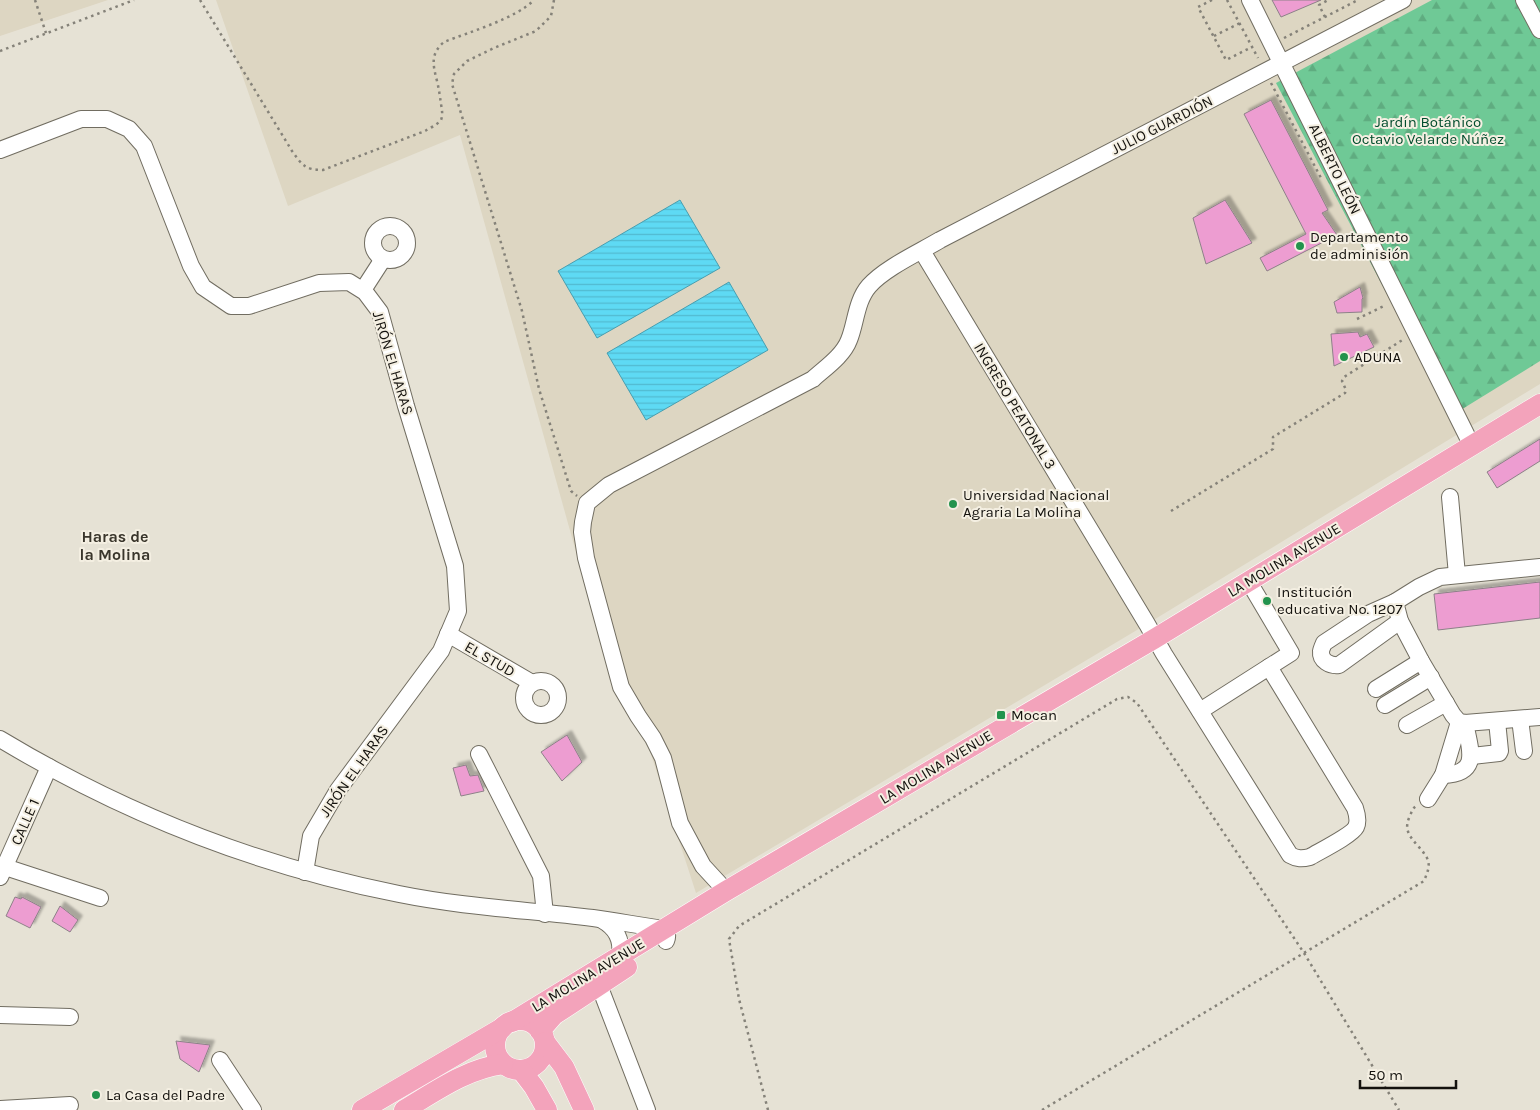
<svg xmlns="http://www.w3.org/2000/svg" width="1540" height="1110" font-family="Karla,sans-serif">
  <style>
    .built { fill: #ddd6c2 }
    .forest { fill: url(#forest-firs) }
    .water { fill: url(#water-rules); stroke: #489eaf }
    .building { fill: #ed9dd1; stroke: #8d8188; filter: url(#shadow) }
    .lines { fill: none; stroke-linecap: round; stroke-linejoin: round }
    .minor-casing { stroke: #716d61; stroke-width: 18 }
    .major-casing { stroke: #fff; stroke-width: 21 }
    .path { stroke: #858279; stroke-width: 2.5; stroke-dasharray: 2.5 4; stroke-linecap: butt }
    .minor { stroke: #fff; stroke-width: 16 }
    .major { stroke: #f3a3bb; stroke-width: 20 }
    .poi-dot { fill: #23934d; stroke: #f4efe2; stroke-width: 2 }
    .labels { text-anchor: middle; stroke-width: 4; stroke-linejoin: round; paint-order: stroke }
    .park-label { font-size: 15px; fill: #004c2c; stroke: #f4efe2 }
    .street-label { font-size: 15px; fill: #14120e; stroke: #f4efe2 }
    .poi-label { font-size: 15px; fill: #14120e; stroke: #f4efe2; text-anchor: start }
    .neighbourhood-label { font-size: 16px; font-weight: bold; fill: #3a362c; stroke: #f4efe2 }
  </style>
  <defs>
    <pattern id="forest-firs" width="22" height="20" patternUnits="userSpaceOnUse" patternTransform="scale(1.25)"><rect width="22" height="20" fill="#6fc996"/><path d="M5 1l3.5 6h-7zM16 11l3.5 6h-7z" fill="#5fac80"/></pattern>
    <pattern id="water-rules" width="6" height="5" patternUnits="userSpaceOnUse" patternTransform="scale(1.25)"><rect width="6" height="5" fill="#5edaf4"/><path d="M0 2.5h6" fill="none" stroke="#51bad0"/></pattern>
    <filter id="shadow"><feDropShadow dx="4.5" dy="-4.5" stdDeviation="1" flood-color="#0004"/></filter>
  </defs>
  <rect width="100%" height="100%" fill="#e6e2d5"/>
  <g class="built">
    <polygon points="0,0 108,0 0,36"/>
    <polygon points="216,0 1540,0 1540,384 1147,624 696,893 646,739 616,696 460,135 288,206"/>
  </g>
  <polygon class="forest" points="1432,0 1540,0 1540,361 1451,416 1276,83"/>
  <g class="water">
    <polygon points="680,200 720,268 597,338 558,271"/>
    <polygon points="729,282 768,350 646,420 607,353"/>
  </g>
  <g class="building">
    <polygon points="1272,0 1321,0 1281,17"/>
    <polygon points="1271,100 1328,210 1322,213 1337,235 1267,271 1260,258 1306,234 1244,114"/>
    <polygon points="1225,200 1252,243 1206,264 1193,218"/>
    <polygon points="1360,287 1363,298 1362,299 1362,312 1337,313 1334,302"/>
    <polygon points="1358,332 1360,337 1367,334 1374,347 1334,366 1331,334"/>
    <polygon points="1540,439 1540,461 1497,488 1487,472"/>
    <polygon points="1540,582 1540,618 1438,630 1434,594"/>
    <polygon points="567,735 582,762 562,781 541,752"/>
    <polygon points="466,765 470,776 478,775 484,791 461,796 453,768"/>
    <polygon points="15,897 21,899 22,897 41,907 30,928 6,916"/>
    <polygon points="60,906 78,920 70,932 52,921"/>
    <polygon points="176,1041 210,1045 199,1072 180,1059"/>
  </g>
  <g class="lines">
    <g class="minor-casing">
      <g id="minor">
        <polyline points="1250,0 1472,446"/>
        <polyline points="1524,0 1540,30"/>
        <polyline points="0,150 81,119 107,119 129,129 144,146 191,266 203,287 231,306 249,306 319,283 349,282 365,292 380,312 406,406 455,566 458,611 441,651 338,790 311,836 305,872"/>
        <circle cx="390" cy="243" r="17"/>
        <path d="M922,251l225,373 17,30 126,201c7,4 12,4 20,2 10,-6 42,-22 46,-30 3,-6 1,-13 -1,-19l-86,-141"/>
        <polyline points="363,290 383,259"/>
        <polyline points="1450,497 1457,575"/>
        <polyline points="1540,567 1440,577 1419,587 1395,602 1400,621 1421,661 1453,715 1459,722 1465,723 1540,717"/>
        <path d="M1395,602l-27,12 -44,29c0,0 -3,7 -3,8 -1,10 9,15 18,14l61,-44"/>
        <polyline points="448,634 532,683"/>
        <circle cx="541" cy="698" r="17"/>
        <polyline points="1376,689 1421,661"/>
        <polyline points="1385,705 1431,677"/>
        <polyline points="1200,711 1291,653 1249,582"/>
        <polyline points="1520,719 1524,751"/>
        <polyline points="1407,725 1446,703"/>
        <path d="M0,739c123,74 257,127 399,155 64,13 129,16 194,24 24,3 47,8 71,11 4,4 4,7 2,12"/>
        <polyline points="479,754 541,876 545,914"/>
        <polyline points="1472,756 1499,753 1500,751 1497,721"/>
        <path d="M1443,775c38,-1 27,-26 22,-52"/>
        <polyline points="1428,799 1443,775 1459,722"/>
        <polyline points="5,867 100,898"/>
        <polyline points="0,877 49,767"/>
        <path d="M726,891l-23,-25 -23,-43 -17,-65 -10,-20 -15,-22 -17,-29 -35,-129 -4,-26 1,-10 4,-19 22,-18 204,-106c12,-11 30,-23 36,-39 7,-17 7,-39 20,-54 16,-18 49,-33 71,-46l463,-240"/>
        <path d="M602,920c14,8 20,19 18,35"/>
        <polyline points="599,985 647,1110"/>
        <polyline points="0,1015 70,1017"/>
        <polyline points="220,1060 253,1110"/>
        <polyline points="0,1109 70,1105"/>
      </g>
    </g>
    <g class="major-casing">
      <g id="major">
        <circle cx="520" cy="1045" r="25"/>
        <polyline points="512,1022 726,891 1154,639 1540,404"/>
        <polyline points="540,1031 554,1015 627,967"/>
        <polyline points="545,1042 564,1067 584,1110"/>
        <polyline points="521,1070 534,1087 547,1110"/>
        <polyline points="362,1110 502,1028"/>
        <path d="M404,1110c32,-19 62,-41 99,-46"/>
      </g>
    </g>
    <g class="path">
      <polyline points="35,0 46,33"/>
      <path d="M200,0l92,151c10,14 13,19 31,19l102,-39c5,-3 12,-6 16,-11 2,-5 1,-10 0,-16 -1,-7 -2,-15 -4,-23 -4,-16 -7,-27 7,-39 25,-10 71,-23 90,-42"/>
      <polyline points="554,0 551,16 536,31 494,48 467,61 454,74 452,84 522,311 539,389 571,491 577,496"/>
      <polyline points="1212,0 1198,7 1226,60 1252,47"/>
      <polyline points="1227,0 1258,58"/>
      <polyline points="1325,17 1319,5 1328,0"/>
      <polyline points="1214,36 1240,23"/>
      <polyline points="1284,38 1358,0"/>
      <polyline points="0,51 134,0"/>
      <polyline points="1271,83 1321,178"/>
      <polyline points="1357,319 1386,305"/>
      <polyline points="1171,511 1273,449 1273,437 1345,393 1346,390 1342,381 1344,377 1404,339"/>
      <polyline points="768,1110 739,999 729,939 739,926 1117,699 1128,697 1137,703 1304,953 1399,1110"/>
      <path d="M1042,1110l382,-229c3,-8 7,-15 3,-23 -8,-15 -27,-23 -17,-42 2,-5 2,-7 6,-10"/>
    </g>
    <use href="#minor" class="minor"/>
    <use href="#major" class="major"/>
  </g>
  <g class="poi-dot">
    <circle cx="1300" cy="246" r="5"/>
    <circle cx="1344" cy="357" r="5"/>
    <circle cx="953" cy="504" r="5"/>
    <circle cx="1267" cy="601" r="5"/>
    <rect x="996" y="710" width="10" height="10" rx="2.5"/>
    <circle cx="96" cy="1095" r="5"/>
  </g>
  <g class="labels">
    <g class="park-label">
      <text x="1428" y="127">Jardín Botánico<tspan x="1428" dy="17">Octavio Velarde Núñez</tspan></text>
    </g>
    <g class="street-label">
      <text transform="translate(1162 125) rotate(-27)" y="5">JULIO GUARDIÓN</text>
      <text transform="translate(1335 169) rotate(64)" y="5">ALBERTO LEÓN</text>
      <text transform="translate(393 363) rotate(73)" y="5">JIRÓN EL HARAS</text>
      <text transform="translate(1015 406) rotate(59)" y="5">INGRESO PEATONAL 3</text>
      <text transform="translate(1284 560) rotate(-31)" y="5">LA MOLINA AVENUE</text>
      <text transform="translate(490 659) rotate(30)" y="5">EL STUD</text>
      <text transform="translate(936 767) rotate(-31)" y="5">LA MOLINA AVENUE</text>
      <text transform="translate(354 771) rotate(-55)" y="5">JIRÓN EL HARAS</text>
      <text transform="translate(25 822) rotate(-66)" y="5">CALLE 1</text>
      <text transform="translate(588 975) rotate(-31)" y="5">LA MOLINA AVENUE</text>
    </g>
    <g class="poi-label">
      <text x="1310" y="242">Departamento<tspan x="1310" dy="17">de adminisión</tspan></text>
      <text x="1354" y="362">ADUNA</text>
      <text x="963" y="500">Universidad Nacional<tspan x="963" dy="17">Agraria La Molina</tspan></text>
      <text x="1277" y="597">Institución<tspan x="1277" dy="17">educativa No. 1207</tspan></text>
      <text x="1011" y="720">Mocan</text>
      <text x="106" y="1100">La Casa del Padre</text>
    </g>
    <g class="neighbourhood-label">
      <text x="115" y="542">Haras de<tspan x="115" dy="18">la Molina</tspan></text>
    </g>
  </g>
  <path d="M1360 1080v8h96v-8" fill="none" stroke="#14120e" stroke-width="2.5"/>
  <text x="1368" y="1080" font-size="15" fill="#14120e" stroke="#f4efe2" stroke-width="4" paint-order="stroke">50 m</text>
</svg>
